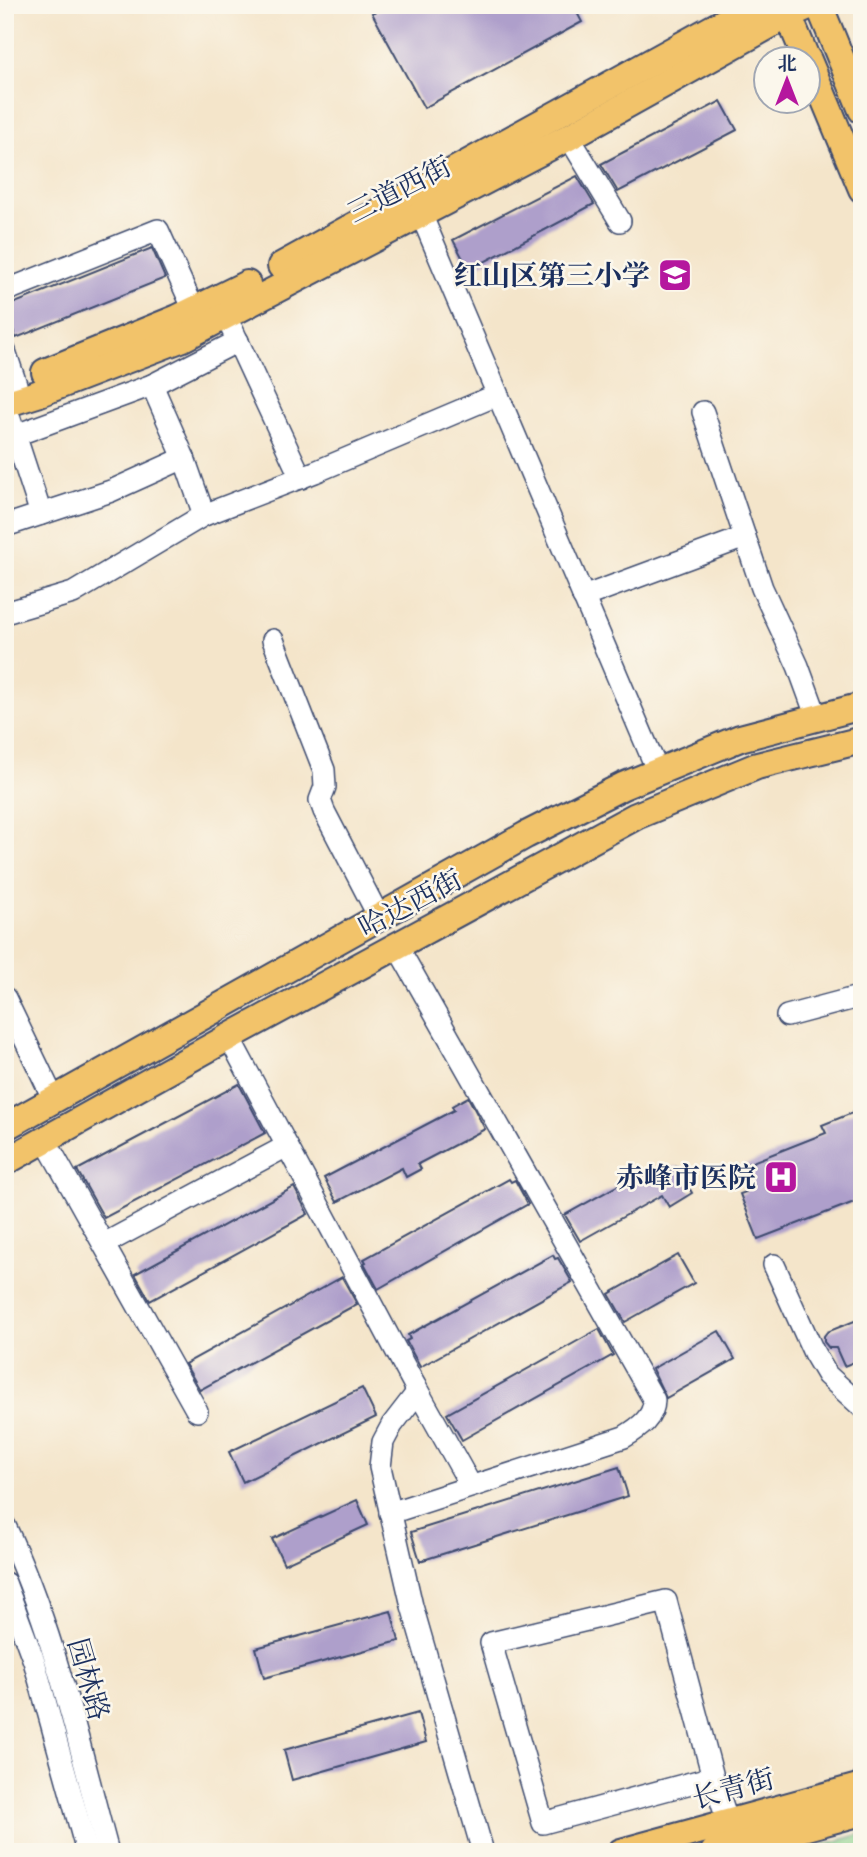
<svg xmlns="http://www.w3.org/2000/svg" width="867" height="1857" font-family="'Gentium Book Plus','Noto Serif SC',serif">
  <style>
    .green { fill: #8cd18b; stroke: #548074; stroke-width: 2 }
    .building { fill: #ae9fcb }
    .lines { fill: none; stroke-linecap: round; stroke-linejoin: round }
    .minor-casing { stroke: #3c4a6e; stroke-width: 24 }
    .major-casing { stroke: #3c4a6e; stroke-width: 30 }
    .minor { stroke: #fff; stroke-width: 21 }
    .major { stroke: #f2c36a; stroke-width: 26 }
    .labels { text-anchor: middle; stroke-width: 5; stroke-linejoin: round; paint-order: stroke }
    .street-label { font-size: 28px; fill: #1b2f5e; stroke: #fbf7ec }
    .poi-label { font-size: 28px; font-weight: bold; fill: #1b2f5e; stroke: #fbf7ec; text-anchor: end }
  </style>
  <rect width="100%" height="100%" fill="#fbf7ec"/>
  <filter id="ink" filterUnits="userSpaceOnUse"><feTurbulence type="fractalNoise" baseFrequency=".0143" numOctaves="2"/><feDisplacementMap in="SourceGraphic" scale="14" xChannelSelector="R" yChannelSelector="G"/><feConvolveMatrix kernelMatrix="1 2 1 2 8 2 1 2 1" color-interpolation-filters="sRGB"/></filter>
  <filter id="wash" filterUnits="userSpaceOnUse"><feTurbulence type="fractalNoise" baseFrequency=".00686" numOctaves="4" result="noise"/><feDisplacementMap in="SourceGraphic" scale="28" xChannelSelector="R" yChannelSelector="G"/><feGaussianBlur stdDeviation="1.57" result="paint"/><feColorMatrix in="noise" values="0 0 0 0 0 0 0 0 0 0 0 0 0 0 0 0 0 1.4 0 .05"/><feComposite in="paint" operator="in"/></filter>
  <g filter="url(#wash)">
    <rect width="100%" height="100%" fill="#f4e5ca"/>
    <polygon class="green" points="862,1834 862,1852 797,1852"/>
    <g id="blocks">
      <g class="building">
        <polygon points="387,5 573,5 582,22 424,108 372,13"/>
        <polygon points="721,101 737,130 618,192 601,164"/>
        <polygon points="577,176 594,204 469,270 453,240"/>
        <polygon points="152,248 165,278 16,338 5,307"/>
        <polygon points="239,1084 265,1133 104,1218 77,1170"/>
        <polygon points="468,1097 485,1129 418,1164 421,1169 406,1177 402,1168 337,1202 324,1178 454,1110 452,1106"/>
        <polygon points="862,1109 862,1199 758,1239 740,1194 746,1192 737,1168 826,1133 822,1125"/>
        <polygon points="677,1166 692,1193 669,1207 662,1195 580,1241 565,1215 644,1171 649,1181"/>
        <polygon points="509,1179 511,1182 515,1180 528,1204 378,1289 364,1263 366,1262 364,1259"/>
        <polygon points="294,1187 308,1214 150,1301 135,1274"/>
        <polygon points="553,1255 555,1259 558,1258 572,1282 420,1367 406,1341 410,1339 408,1335"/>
        <polygon points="678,1255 694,1283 625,1322 609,1294"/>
        <polygon points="342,1277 357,1304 200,1390 185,1364"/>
        <polygon points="862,1318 862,1359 844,1366 836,1348 829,1348 824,1342 824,1336 827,1332"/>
        <polygon points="599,1329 613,1355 462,1440 447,1414"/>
        <polygon points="719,1331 735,1359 666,1398 652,1369"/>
        <polygon points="362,1388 376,1417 243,1482 229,1452"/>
        <polygon points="619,1467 628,1496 420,1561 411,1532"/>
        <polygon points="357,1500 368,1525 284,1564 272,1539"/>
        <polygon points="391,1611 399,1641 264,1678 256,1648"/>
        <polygon points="418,1713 426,1742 292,1780 284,1750"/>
      </g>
    </g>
  </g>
  <g filter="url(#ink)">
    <use href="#blocks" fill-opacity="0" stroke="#3c4a6e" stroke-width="2"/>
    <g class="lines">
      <g class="minor-casing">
        <g id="minor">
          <polyline points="569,137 620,221"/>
          <polyline points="421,214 658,772"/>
          <polyline points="5,291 158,230 194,310"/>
          <polyline points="232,329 301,478"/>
          <polyline points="5,351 16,384"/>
          <polyline points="152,385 184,458 204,515"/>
          <polyline points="5,404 41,514"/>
          <polyline points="703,412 762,588 798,666 817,718"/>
          <polyline points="16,435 152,385 238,341"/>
          <polyline points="5,526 111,491 184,458"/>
          <polyline points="583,597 745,537"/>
          <polyline points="5,613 73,593 204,515 315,472 497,395"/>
          <polyline points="273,640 324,770 325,787 320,800 324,811 379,917"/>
          <polyline points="5,998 54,1100"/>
          <polyline points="787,1016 862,996"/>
          <polyline points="229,1037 415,1386 416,1394 392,1425 383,1442 380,1467 412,1606 483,1852"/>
          <polyline points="45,1140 197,1411"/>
          <polyline points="104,1244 287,1146"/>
          <polyline points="774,1265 814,1353 827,1375 862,1407"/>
          <polyline points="415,1386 471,1486"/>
          <path d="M390,1513l234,-76c15,-9 30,-19 30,-37l-257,-454"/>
          <path d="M5,1526c49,103 73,216 103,326"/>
          <polyline points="5,1583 34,1661 87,1852"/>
          <polyline points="713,1777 543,1823 491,1643 666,1601 713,1777 733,1837"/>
        </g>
      </g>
      <g class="major-casing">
        <g id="major">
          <polyline points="784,5 807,60"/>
          <polyline points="819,5 862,110"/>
          <polyline points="808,60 862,189"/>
          <polyline points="281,266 755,5"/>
          <polyline points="45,372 178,318 247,284"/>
          <polyline points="5,404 37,394 183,338 569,137 788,15 811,5"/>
          <polyline points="5,1127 526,835 623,786 740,738 862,706"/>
          <polyline points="5,1162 229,1037 636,816 757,766 862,740"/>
          <polyline points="621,1852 862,1786"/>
          <polyline points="714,1852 862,1812"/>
        </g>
      </g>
      <use href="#minor" class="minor"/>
      <use href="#major" class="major"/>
    </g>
  </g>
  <defs>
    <g id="school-square" transform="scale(1.75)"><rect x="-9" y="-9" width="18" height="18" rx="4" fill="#b5179e" stroke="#fbf7ec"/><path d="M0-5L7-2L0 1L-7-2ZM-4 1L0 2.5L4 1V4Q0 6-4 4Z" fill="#fff"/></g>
    <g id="hospital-square" transform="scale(1.75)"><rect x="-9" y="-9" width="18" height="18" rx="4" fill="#b5179e" stroke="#fbf7ec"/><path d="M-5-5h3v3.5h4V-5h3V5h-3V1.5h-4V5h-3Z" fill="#fff"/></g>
  </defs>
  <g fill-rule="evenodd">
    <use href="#school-square" x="675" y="275"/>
    <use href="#hospital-square" x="781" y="1177"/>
  </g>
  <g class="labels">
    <g class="street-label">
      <text transform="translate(399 189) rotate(-27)" y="10">三道西街</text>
      <text transform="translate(410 903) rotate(-28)" y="10">哈达西街</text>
      <text transform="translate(89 1679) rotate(74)" y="10">园林路</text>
      <text transform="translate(733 1788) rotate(-15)" y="10">长青街</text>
    </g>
    <g class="poi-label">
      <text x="650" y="285">红山区第三小学</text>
      <text x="756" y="1187">赤峰市医院</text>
    </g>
  </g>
  <rect width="867" height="1857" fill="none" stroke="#fbf7ec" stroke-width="28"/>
  <g transform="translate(787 80)"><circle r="33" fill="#fbf7ec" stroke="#a1a7b3" stroke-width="2"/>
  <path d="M0-5L12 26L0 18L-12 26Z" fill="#b5179e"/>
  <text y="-10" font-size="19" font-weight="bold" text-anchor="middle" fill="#1b2f5e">北</text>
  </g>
</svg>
